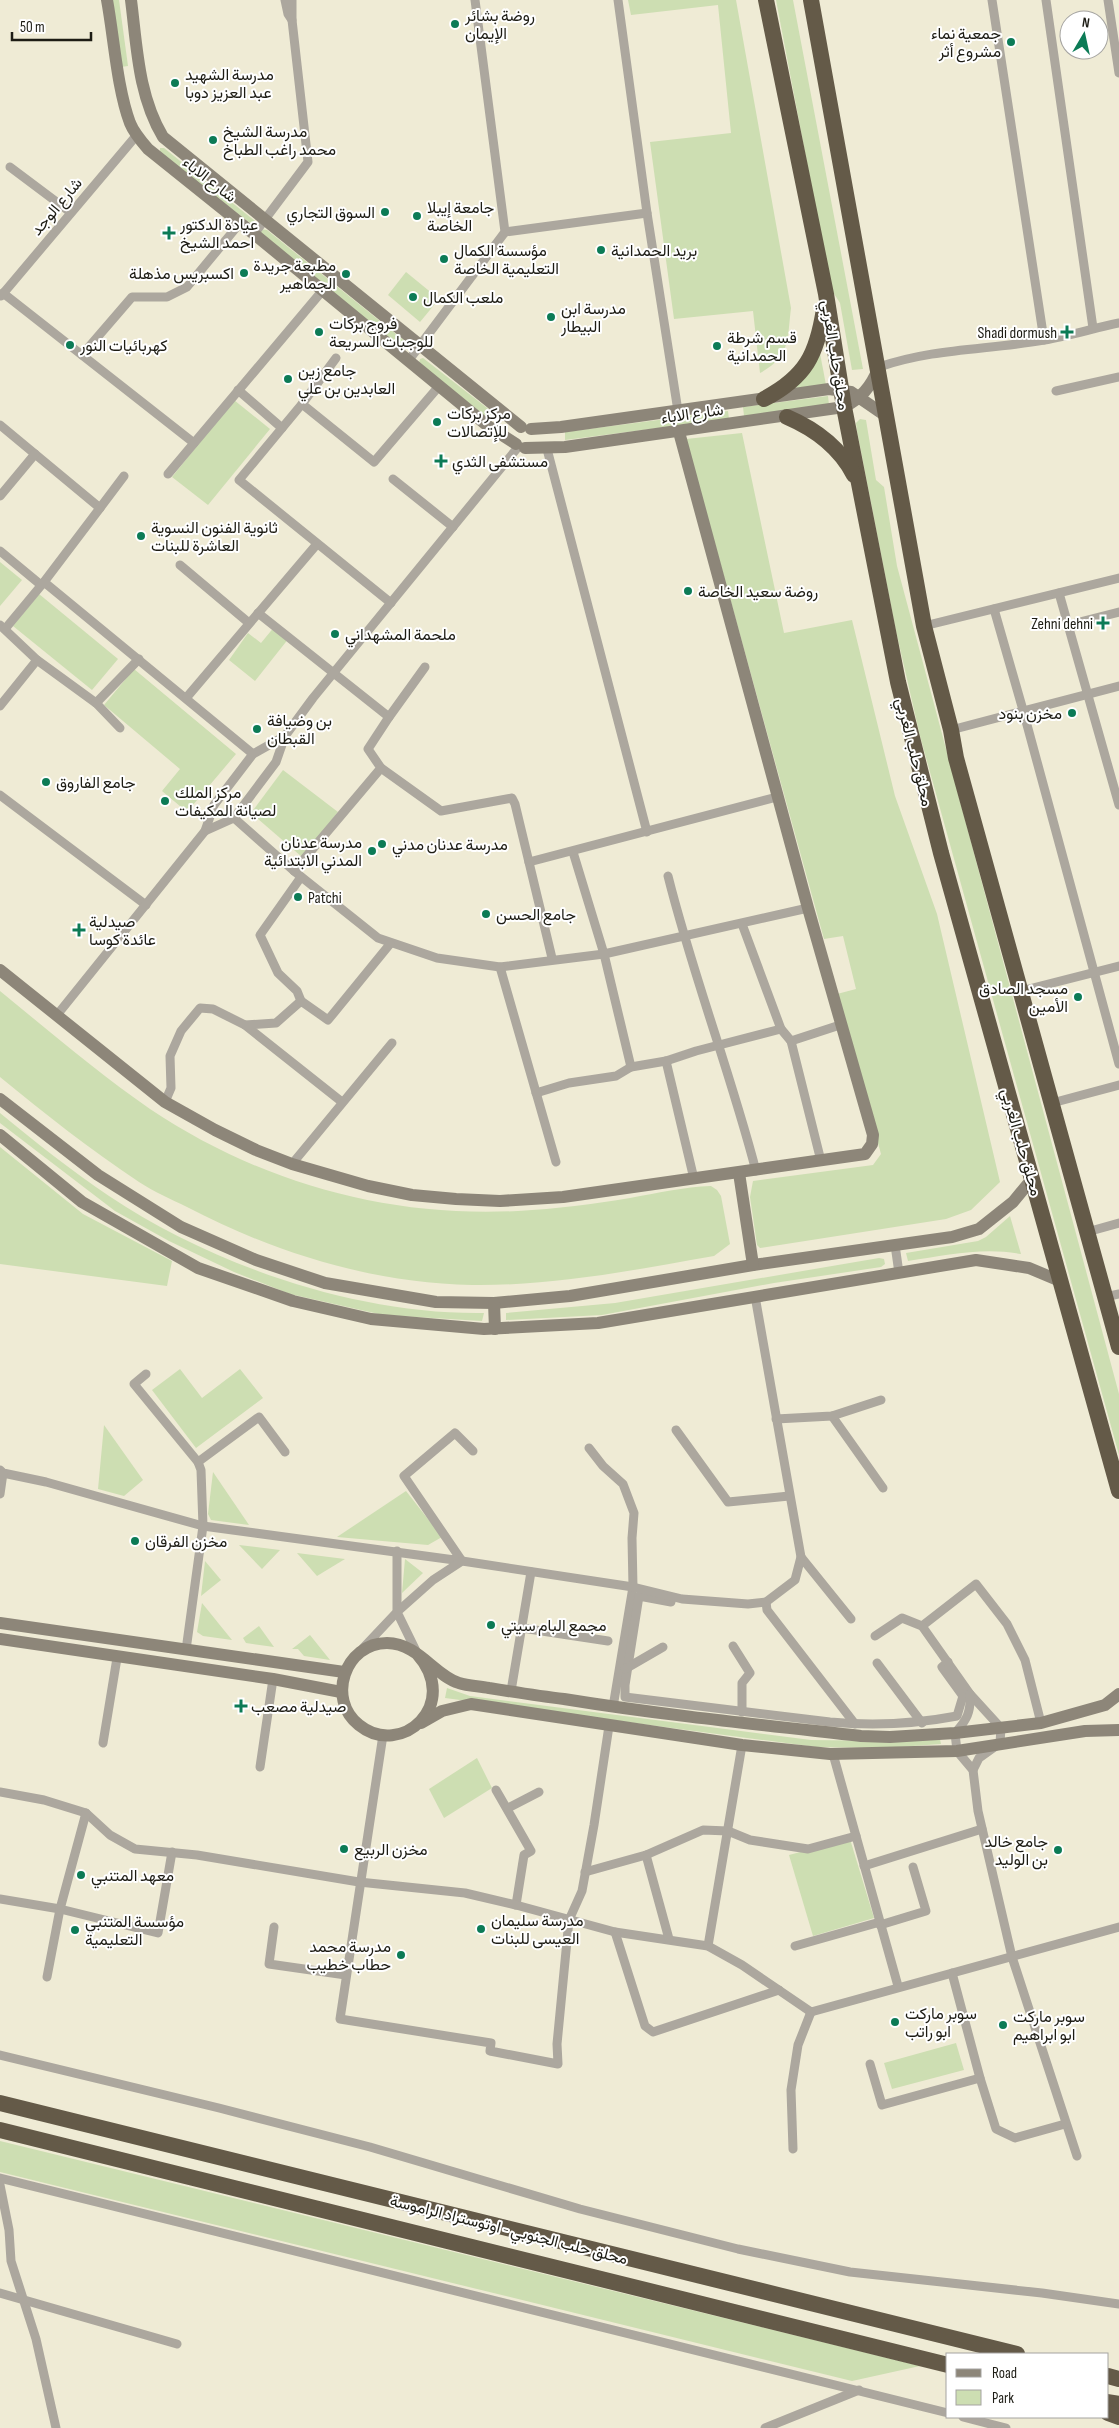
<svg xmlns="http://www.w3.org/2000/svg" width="1119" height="2428" font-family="'Sofia Sans Condensed',Vazirmatn,sans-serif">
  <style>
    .green { fill: #cddeb2 }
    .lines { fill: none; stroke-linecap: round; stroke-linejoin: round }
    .street { stroke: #aca79e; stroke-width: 9 }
    .secondary { stroke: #8d8679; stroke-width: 12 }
    .highway { stroke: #645a48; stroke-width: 16 }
    .poi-dot { fill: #0c7b56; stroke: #fff; stroke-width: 2 }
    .labels { text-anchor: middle; stroke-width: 4; stroke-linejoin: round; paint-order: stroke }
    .poi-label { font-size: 16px; fill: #1d1c14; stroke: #fff; text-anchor: start }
    .street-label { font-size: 16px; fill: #1d1c14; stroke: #fff }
  </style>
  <rect width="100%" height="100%" fill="#efebd5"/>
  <g class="green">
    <polygon points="111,0 119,0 128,66 121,67"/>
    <path d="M628,0h108l55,308c-4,32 0,48 -31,65l-7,-62 -79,8 -24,-177 81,-9 -13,-128 -87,10z"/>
    <polygon points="776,0 793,0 863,369 852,370 840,303 831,289"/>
    <polygon points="160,148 164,148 255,221 254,226 160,153"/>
    <polygon points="261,229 267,230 406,342 405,346 400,347 261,234"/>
    <polygon points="406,272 439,299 420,322 388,295"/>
    <polygon points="819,348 826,385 795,389"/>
    <polygon points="423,358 491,411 491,415 485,416 419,363 420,359"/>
    <polygon points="828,396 829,405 744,416 743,407"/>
    <polygon points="234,400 270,429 208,505 172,477"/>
    <polygon points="728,411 729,419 565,440 565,432"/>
    <polygon points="860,419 866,420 876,480 884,487 897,566 1119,1394 1119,1455 920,736 896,631 857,431 856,423"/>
    <polygon points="742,433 784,633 852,620 895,796 937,914 1000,1182 971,1210 946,1219 760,1248 757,1245 750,1197 753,1181 873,1165 881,1154 837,994 856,989 843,936 824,939 686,439"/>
    <polygon points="0,562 22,580 0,606"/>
    <polygon points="39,594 118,659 92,690 13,626"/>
    <polygon points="275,626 289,638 255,681 229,660 248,633 261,643"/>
    <polygon points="134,669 236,754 187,812 162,791 180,769 104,705"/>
    <polygon points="283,770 338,812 302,857 251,813"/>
    <path d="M0,991c49,40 98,82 150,118 109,73 237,109 368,102 38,-2 76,-7 112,-13 27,-5 54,-11 81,-12l6,4 4,6 9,48 -16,12c-80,14 -160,30 -242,29 -100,-2 -197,-32 -285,-78 -16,-8 -33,-15 -48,-25 -48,-32 -94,-68 -139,-105z"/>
    <path d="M0,1113c35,29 71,57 109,83 105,70 248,119 375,117l-2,8 -99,-6 -93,-21 -56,-22 -65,-31 -54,-30 -115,-88z"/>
    <polygon points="0,1147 83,1214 172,1261 167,1286 0,1264"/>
    <path d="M1010,1216l11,38c-38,-7 -74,1 -113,7l-2,-8 72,-12 8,-4z"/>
    <polygon points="879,1258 884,1259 885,1264 881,1267 774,1283 602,1315 506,1320 506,1313 615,1303"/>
    <polygon points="180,1369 202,1398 240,1369 263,1398 196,1448 152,1390"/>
    <polygon points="104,1425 143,1480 124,1496 98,1489"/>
    <polygon points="213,1472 249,1525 211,1520 208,1514"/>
    <polygon points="406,1491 442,1537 428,1545 337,1537"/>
    <polygon points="239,1545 280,1550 262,1569"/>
    <polygon points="297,1553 345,1559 317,1576"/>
    <polygon points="405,1559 423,1573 402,1593"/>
    <polygon points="205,1561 221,1580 201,1596"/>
    <polygon points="202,1603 232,1640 203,1636 197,1632"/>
    <polygon points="259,1626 274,1647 246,1643 243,1638"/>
    <polygon points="310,1635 330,1660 304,1656 298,1649 292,1649"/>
    <polygon points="447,1688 470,1696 811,1740 887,1741 940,1739 941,1744 885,1748 816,1747 445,1698"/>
    <polygon points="477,1758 492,1788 444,1818 429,1789"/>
    <polygon points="850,1839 874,1918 813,1936 789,1855"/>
    <polygon points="956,2043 964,2070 892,2089 884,2063"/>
    <polygon points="0,2141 920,2366 852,2381 0,2172"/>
  </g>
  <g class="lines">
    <g class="street">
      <polyline points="285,0 288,14 292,20"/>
      <polyline points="618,0 647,213 678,411"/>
      <polyline points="992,0 1044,340"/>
      <polyline points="1046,0 1093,328"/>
      <polyline points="1108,0 1119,73"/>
      <polyline points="10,167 70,212"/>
      <polyline points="505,232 647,213"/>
      <polyline points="254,234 308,162 292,20 292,0"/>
      <polyline points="3,293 194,443"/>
      <polyline points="1,296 136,136"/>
      <polyline points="82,355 132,297 167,297 187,287 240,223"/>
      <polyline points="336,358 302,404 239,480 391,603"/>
      <polyline points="409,360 505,232 475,0"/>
      <path d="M879,367c55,-19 109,-17 165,-27 25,-4 50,-12 75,-17"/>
      <polyline points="238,390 282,428"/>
      <polyline points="1056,391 1119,377"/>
      <polyline points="302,404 374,462 440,385"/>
      <polyline points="0,425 100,508 44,582"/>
      <polyline points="547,449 647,832"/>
      <polyline points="168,474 323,290"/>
      <polyline points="393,479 453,527"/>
      <polyline points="0,496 35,454"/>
      <polyline points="100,508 124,476"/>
      <polyline points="0,551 41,585"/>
      <polyline points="180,565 249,623"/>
      <polyline points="1059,593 1119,805"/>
      <polyline points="994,609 1023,710 1119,1064"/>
      <polyline points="258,613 389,717 368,749 381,768 294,871"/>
      <polyline points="0,625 37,660 96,703 120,728"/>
      <polyline points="1068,625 1119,612"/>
      <polyline points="924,626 1119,578"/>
      <polyline points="5,629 44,582 253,754"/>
      <polyline points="187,697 317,544"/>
      <polyline points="96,703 139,659"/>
      <polyline points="0,706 37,660"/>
      <polyline points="389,717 425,667"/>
      <polyline points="951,730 1119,686"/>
      <polyline points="381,768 441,811 512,798 515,804 552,958"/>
      <polyline points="0,795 146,905"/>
      <polyline points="234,818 294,871 378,938 437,958 500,967 604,954 808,908"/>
      <polyline points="205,831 234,818 276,762 285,736 313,698 519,446"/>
      <polyline points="573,852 604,954 631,1067"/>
      <polyline points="529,862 777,797"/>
      <path d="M668,876c25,100 62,195 88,295"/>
      <polyline points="742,924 781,1029 791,1041 821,1161"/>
      <polyline points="500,967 556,1162"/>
      <polyline points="1021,991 1119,966"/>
      <polyline points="301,1001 297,991 278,973 260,935 301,877"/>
      <polyline points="57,1015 205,831 214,805 253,754 285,736"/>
      <polyline points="245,1025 342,1102"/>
      <polyline points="791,1041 840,1025"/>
      <polyline points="666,1061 694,1179"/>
      <polyline points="536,1093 569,1083 616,1076 631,1067 666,1061 696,1051 781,1029"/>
      <polyline points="165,1102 171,1088 170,1056 181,1031 200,1008 213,1009 245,1025 276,1023 301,1001 328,1020 390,944"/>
      <polyline points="1052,1103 1119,1085"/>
      <polyline points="292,1164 392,1043"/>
      <polyline points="1087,1232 1119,1223"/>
      <polyline points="895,1245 899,1273"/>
      <polyline points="1105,1297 1119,1294"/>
      <polyline points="146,1374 134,1384 198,1462 201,1470 203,1526 186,1650"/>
      <polyline points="832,1416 883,1488"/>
      <polyline points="776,1419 832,1416 881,1400"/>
      <polyline points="676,1430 728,1502 789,1496"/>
      <polyline points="589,1448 603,1466 623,1484 634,1513 632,1538 633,1587 613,1707"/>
      <polyline points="198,1462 259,1417 285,1452"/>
      <polyline points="0,1470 3,1473 46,1482 203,1526 462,1561 404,1476 455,1433 473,1451"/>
      <polyline points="0,1494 3,1473"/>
      <polyline points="801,1557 851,1619"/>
      <path d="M671,1602l-32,-6 -14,89v12l205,25c43,4 85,2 127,-6l6,-20 -21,-29 6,-5"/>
      <polyline points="766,1602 767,1610 855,1724"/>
      <polyline points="922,1626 976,1584 1007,1624 1025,1660 1041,1723"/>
      <polyline points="522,1628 608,1641"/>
      <polyline points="875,1636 902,1618 922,1626 970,1694 1001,1728 1000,1743 979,1758 973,1770"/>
      <polyline points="733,1646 750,1673 742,1683 742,1712"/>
      <polyline points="363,1648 397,1612 397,1551"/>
      <polyline points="417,1653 397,1612 433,1580 462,1561 633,1587 682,1599 748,1604 766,1602 795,1580 801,1557 755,1296"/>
      <polyline points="877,1663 922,1723"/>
      <polyline points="625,1669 663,1647"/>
      <polyline points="511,1691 531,1572"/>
      <path d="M970,1694c1,18 -3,26 -15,39l2,18 16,19 5,41 34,146 65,199"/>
      <polyline points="383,1735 340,2019 491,2043 490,2051 558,2064 557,2044 569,1920 582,1891 594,1825 609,1726"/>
      <polyline points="103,1743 117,1658"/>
      <polyline points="833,1754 898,1986"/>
      <polyline points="260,1767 273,1679"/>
      <polyline points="496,1790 531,1851 524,1855 516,1905"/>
      <polyline points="0,1792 44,1800 86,1813 110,1835 135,1849 197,1855 359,1882 465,1893 516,1905 615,1932 708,1946 742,1965 811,2012 1119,1927"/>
      <polyline points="508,1808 539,1792"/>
      <polyline points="646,1855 669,1939"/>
      <polyline points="864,1866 982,1829"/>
      <polyline points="585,1872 646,1855 703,1830 728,1831 750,1840 808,1849 856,1836"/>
      <polyline points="0,1899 60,1909 158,1933 172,1852"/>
      <polyline points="880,1925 926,1911 913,1867"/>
      <polyline points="274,1927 269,1964 346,1975"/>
      <polyline points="615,1932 645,2026 653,2032 779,1990"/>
      <polyline points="708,1946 742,1745"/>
      <polyline points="795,1946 880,1922"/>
      <polyline points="952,1973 980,2078 996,2129 1015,2138 1065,2124"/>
      <polyline points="47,1977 60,1909 86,1813"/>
      <polyline points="0,2055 219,2108 370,2147 580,2209 738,2249 850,2272 1042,2293 1119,2304"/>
      <polyline points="870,2064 882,2105 980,2078"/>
      <polyline points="793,2149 791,2090 798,2045 811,2012"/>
      <polyline points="0,2178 948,2413"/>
      <polyline points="0,2185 9,2230 11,2261 36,2339 56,2428"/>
      <polyline points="0,2293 177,2344"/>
      <polyline points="963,2417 1006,2428"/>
      <polyline points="765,2428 859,2390"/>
    </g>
    <g class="secondary">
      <path d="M107,0c7,38 10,88 23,123 4,10 11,18 18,26l106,85 234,192 28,18"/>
      <path d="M131,0c6,47 7,95 32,137l358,290"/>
      <polyline points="531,429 561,427 829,389 851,392 886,416"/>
      <path d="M525,448l40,-1 279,-40c17,-9 27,-20 34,-38"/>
      <polyline points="0,970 165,1102 215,1130 256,1150 292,1164 368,1186 412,1195 456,1199 500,1201 563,1197 865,1154 872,1144 873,1135 808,908 679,432"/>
      <polyline points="0,1099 98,1175 181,1227 256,1260 325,1283 436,1302 494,1303 570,1296 753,1265 952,1237 979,1229 1013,1202 1032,1179"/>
      <polyline points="0,1135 82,1202 198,1268 293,1301 371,1319 484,1329 598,1323 976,1260 1029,1268 1060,1281"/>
      <polyline points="739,1173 753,1265"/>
      <polyline points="494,1303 495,1329"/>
      <polyline points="0,1623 344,1672"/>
      <polyline points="0,1639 273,1679 341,1692"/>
      <path d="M417,1654c45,50 -16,105 -58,71 -33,-26 -14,-82 28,-82 31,0 48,33 72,40 9,3 20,3 30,5 25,4 50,8 75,11 98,16 198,26 297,37l29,1 65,-4 86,-10 64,-18 14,-11"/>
      <polyline points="421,1723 442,1711 471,1704 742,1745 830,1754 957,1751 1085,1731 1119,1730"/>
    </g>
    <g class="highway">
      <polyline points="766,0 826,294 844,407 898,682 941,853 1119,1491"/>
      <polyline points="811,0 924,626 951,730 956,758 1119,1347"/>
      <path d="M764,399c42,-22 53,-45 60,-90"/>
      <path d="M787,417c28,12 53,31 67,58"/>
      <polyline points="0,2103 1017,2354"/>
      <polyline points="0,2130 948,2365"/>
      <polyline points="1108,2376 1119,2379"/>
      <polyline points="1108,2402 1119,2404"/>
      <polyline points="1108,2413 1119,2417"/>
    </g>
  </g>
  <g class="poi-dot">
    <circle cx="455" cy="24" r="5"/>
    <circle cx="1011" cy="42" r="5"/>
    <circle cx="175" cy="83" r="5"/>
    <circle cx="213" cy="140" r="5"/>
    <circle cx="385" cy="212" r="5"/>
    <circle cx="417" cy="216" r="5"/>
    <path d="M166.5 225.5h5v5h5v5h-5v5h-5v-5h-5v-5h5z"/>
    <circle cx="601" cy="250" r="5"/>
    <circle cx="444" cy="259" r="5"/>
    <circle cx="244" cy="273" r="5"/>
    <circle cx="346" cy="274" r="5"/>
    <circle cx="413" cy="297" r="5"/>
    <circle cx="551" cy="317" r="5"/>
    <circle cx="319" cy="332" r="5"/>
    <path d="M1064.5 324.5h5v5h5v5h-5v5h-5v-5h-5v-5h5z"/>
    <circle cx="70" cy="345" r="5"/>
    <circle cx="717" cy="346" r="5"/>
    <circle cx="288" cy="379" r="5"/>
    <circle cx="437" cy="422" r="5"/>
    <path d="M438.5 453.5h5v5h5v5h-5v5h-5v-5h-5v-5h5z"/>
    <circle cx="141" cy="536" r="5"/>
    <circle cx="688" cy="591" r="5"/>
    <path d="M1100.5 615.5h5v5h5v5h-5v5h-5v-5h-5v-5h5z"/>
    <circle cx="335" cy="634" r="5"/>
    <circle cx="1072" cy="713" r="5"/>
    <circle cx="257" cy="729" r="5"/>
    <circle cx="46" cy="782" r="5"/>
    <circle cx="165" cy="801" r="5"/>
    <circle cx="382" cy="844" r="5"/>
    <circle cx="372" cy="851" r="5"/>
    <circle cx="298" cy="897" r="5"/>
    <circle cx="486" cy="914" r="5"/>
    <path d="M76.5 922.5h5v5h5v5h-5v5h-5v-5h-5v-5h5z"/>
    <circle cx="1078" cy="997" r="5"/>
    <circle cx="135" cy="1541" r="5"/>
    <circle cx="491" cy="1625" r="5"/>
    <path d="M238.5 1698.5h5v5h5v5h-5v5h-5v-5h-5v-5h5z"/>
    <circle cx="344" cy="1849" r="5"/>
    <circle cx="1058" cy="1850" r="5"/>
    <circle cx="81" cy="1875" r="5"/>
    <circle cx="481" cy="1929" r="5"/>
    <circle cx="75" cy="1930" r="5"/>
    <circle cx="401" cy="1955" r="5"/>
    <circle cx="895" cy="2022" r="5"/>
    <circle cx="1003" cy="2025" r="5"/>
  </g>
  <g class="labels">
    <g class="poi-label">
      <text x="465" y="21">روضة بشائر<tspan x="465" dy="18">الإيمان</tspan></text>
      <text x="1001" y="39" text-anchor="end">جمعية نماء<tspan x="1001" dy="18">مشروع أثر</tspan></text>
      <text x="185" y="80">مدرسة الشهيد<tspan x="185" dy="18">عبد العزيز دوبا</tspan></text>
      <text x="223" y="137">مدرسة الشيخ<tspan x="223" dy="18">محمد راغب الطباخ</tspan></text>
      <text x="427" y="213">جامعة إيبلا<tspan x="427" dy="18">الخاصة</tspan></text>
      <text x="375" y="218" text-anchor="end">السوق التجاري</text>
      <text x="180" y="230">عيادة الدكتور<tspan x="180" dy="18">احمد الشيخ</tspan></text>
      <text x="454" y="256">مؤسسة الكمال<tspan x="454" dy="18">التعليمية الخاصة</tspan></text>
      <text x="611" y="256">بريد الحمدانية</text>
      <text x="336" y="271" text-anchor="end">مطبعة جريدة<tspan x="336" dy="18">الجماهير</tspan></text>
      <text x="234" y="279" text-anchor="end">اكسبريس مذهلة</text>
      <text x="423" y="303">ملعب الكمال</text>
      <text x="561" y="314">مدرسة ابن<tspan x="561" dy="18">البيطار</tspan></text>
      <text x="329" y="329">فروج بركات<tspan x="329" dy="18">للوجبات السريعة</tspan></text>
      <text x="1057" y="338" text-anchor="end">Shadi dormush</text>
      <text x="727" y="343">قسم شرطة<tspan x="727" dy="18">الحمدانية</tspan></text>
      <text x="80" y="351">كهربائيات النور</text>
      <text x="298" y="376">جامع زين<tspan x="298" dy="18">العابدين بن علي</tspan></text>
      <text x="447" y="419">مركز بركات<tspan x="447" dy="18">للإتصالات</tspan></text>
      <text x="452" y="467">مستشفى الثدي</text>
      <text x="151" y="533">ثانوية الفنون النسوية<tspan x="151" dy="18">العاشرة للبنات</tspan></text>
      <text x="698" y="597">روضة سعيد الخاصة</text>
      <text x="1093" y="629" text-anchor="end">Zehni dehni</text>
      <text x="345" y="640">ملحمة المشهداني</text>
      <text x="1062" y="719" text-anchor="end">مخزن بنود</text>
      <text x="267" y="726">بن وضيافة<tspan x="267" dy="18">القبطان</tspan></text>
      <text x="56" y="788">جامع الفاروق</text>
      <text x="175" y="798">مركز الملك<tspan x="175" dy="18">لصيانة المكيفات</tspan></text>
      <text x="362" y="848" text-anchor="end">مدرسة عدنان<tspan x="362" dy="18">المدني الابتدائية</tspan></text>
      <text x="392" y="850">مدرسة عدنان مدني</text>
      <text x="308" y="903">Patchi</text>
      <text x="496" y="920">جامع الحسن</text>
      <text x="89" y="927">صيدلية<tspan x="89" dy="18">عائدة كوسا</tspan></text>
      <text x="1068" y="994" text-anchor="end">مسجد الصادق<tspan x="1068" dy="18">الأمين</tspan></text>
      <text x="145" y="1547">مخزن الفرقان</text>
      <text x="501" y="1631">مجمع البام سيتي</text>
      <text x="251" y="1712">صيدلية مصعب</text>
      <text x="1048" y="1847" text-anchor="end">جامع خالد<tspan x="1048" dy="18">بن الوليد</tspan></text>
      <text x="354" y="1855">مخزن الربيع</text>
      <text x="91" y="1881">معهد المتنبي</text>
      <text x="491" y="1926">مدرسة سليمان<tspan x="491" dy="18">العيسى للبنات</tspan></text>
      <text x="85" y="1927">مؤسسة المتنبي<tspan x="85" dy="18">التعليمية</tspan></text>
      <text x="391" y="1952" text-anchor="end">مدرسة محمد<tspan x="391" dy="18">حطاب خطيب</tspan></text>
      <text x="905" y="2019">سوبر ماركت<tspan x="905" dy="18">ابو راتب</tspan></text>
      <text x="1013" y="2022">سوبر ماركت<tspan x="1013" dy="18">ابو ابراهيم</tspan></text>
    </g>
    <g class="street-label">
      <text transform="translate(210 179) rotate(38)" y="6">شارع الاباء</text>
      <text transform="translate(56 206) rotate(-50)" y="6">شارع الوجد</text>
      <text transform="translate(836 355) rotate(81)" y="6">محلق حلب الغربي</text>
      <text transform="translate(692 413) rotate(-8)" y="6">شارع الاباء</text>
      <text transform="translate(915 752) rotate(76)" y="6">محلق حلب الغربي</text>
      <text transform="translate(1022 1142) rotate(74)" y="6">محلق حلب الغربي</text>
      <text transform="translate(509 2229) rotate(14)" y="6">محلق حلب الجنوبي - اوتوستراد الراموسة</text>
    </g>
  </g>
  <rect x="946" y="2353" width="162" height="65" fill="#ffffff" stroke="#a5a4a1"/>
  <rect x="956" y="2369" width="25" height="8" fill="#8d8679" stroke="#a5a4a1"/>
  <text x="992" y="2378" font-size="15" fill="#1d1c14">Road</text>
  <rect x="956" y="2390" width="25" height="15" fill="#cddeb2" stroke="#a5a4a1"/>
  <text x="992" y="2403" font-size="15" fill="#1d1c14">Park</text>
  <g transform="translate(1084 35) rotate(9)"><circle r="24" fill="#ffffff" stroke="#a5a4a1"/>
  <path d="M0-4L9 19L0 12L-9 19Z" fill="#0c7b56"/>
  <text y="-8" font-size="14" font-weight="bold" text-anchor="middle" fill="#1d1c14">N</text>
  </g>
  <path d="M12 32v8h79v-8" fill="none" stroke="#1d1c14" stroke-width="2.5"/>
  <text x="20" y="32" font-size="15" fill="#1d1c14" stroke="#ffffff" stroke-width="4" paint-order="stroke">50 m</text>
</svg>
